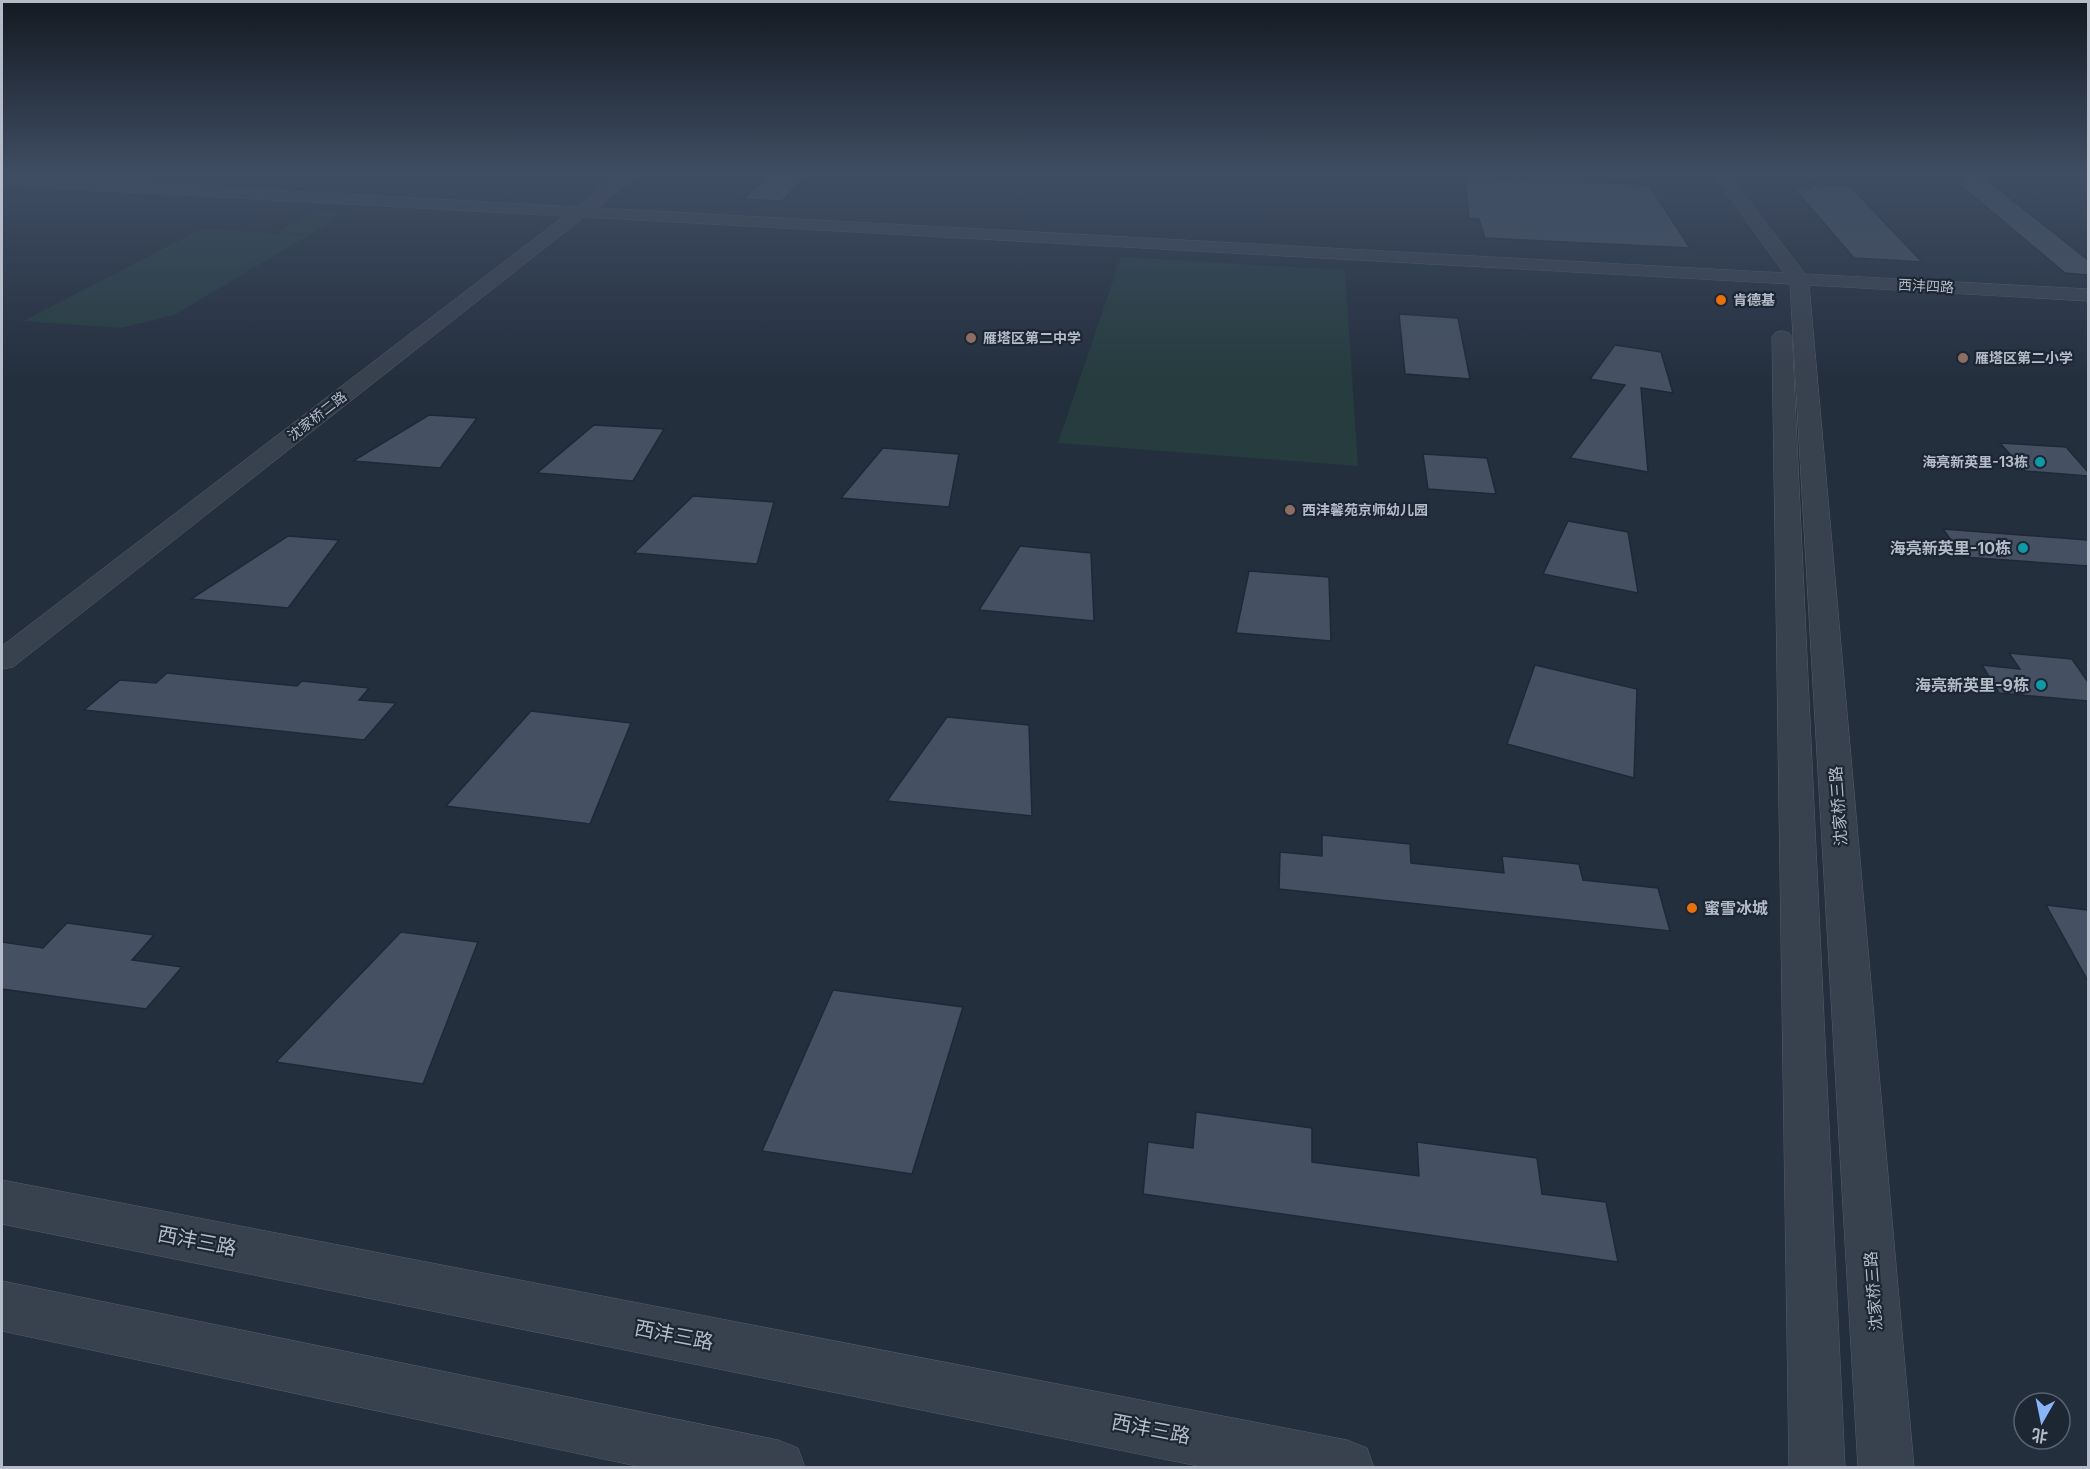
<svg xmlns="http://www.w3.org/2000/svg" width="2090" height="1469" font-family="Inter,'Noto Sans SC',sans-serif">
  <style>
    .green { fill: #263c3f }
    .building { fill: #455162; stroke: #1f2835; stroke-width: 1.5 }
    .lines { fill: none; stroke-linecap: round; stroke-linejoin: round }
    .tertiary-casing { stroke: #565f6c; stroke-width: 1 }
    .tertiary { fill: #38414e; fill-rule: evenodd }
    .food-dot { fill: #e8710a; stroke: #1d2633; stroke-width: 2 }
    .education-dot { fill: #8d6e63; stroke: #1d2633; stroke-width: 2 }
    .culture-dot { fill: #0f9aa8; stroke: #1d2633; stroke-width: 2 }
    .labels { text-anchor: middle; stroke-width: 4.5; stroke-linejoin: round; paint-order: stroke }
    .far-street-label { font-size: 14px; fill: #b4bcc9; stroke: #1d2633 }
    .far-poi-label { font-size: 14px; font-weight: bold; fill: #b4bcc9; stroke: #1d2633; text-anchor: start }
    .poi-label { font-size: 16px; font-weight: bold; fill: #b4bcc9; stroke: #1d2633; text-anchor: end }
    .street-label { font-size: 16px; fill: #b4bcc9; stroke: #1d2633 }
    .near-street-label { font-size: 20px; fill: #b4bcc9; stroke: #1d2633 }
  </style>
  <rect width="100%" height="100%" fill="#242f3e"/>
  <g class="green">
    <polygon points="316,211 347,213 311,234 277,232"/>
    <polygon points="202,229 309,235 174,315 121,328 23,321"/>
    <polygon points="1121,257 1345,270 1358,466 1058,443"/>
  </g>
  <g class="building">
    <polygon points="771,172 808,173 782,201 743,199"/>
    <polygon points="1970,172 1977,172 2088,260 2088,275 2065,273 1959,184"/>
    <polygon points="1464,176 1649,185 1690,248 1485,238 1479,219 1469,218"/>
    <polygon points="1808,184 1850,186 1922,262 1854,258 1793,187 1811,188"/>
    <polygon points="1399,314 1458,318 1470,379 1405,374"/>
    <polygon points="1615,345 1661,352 1673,393 1641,388 1648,472 1570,458 1625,385 1590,379"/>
    <polygon points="429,415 477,418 440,468 353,461"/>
    <polygon points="594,425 664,429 633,481 537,473"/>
    <polygon points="2000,443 2066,447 2088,472 2088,476 2025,471"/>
    <polygon points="883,448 959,454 949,507 841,498"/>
    <polygon points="1423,454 1487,458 1496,494 1428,489"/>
    <polygon points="693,496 774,502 757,564 634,553"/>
    <polygon points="1568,521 1628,532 1638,593 1543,574"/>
    <polygon points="1943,529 2088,540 2088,566 1963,557"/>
    <polygon points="288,536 339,540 288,608 191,599"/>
    <polygon points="1020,546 1091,553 1094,621 979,610"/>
    <polygon points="1249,571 1329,577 1331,641 1236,633"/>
    <polygon points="2009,653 2072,659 2088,682 2088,701 1999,693 1982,665 2020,669"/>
    <polygon points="1535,665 1637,689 1634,778 1507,744"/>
    <polygon points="167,673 297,686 302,681 369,688 359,700 396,703 364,740 84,710 120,680 156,683"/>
    <polygon points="531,711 631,723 590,824 446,806"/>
    <polygon points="947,717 1029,725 1032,816 887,801"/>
    <polygon points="1322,835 1410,844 1411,863 1504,873 1502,856 1579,864 1583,880 1658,888 1670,931 1279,889 1280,852 1322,856"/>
    <polygon points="2046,905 2088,910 2088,981"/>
    <polygon points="67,923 154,935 132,960 182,967 146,1009 2,989 2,942 43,948"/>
    <polygon points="401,932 478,942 423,1084 276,1062"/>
    <polygon points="833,990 963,1007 912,1174 762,1151"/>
    <polygon points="1196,1112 1312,1128 1312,1162 1419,1176 1417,1142 1537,1158 1542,1194 1606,1202 1618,1262 1143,1194 1148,1142 1193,1148"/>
  </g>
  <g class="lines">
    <g class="tertiary-casing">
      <g id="tertiary">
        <polygon points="622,172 640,172 597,208 1784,273 1711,172 1727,172 1805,274 2088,289 2088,301 1809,285 1914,1468 1858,1468 1790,284 584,217 13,667 2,669 2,646 564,216 2,185 2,175 577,207"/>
        <polygon points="1782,331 1789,333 1792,337 1845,1468 1789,1468 1772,337 1775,333"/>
        <polygon points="2,1180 1347,1440 1367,1448 1374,1468 1208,1468 2,1224"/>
        <polygon points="2,1281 778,1440 798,1448 805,1468 646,1468 2,1331"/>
      </g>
    </g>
    <use href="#tertiary" class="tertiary"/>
  </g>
  <linearGradient id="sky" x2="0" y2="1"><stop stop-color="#141a22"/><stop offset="0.46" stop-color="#3f4d63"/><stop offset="1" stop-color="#3f4d63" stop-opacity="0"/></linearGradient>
  <rect width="2090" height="378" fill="url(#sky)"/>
  <g class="food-dot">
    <circle cx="1721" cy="300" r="6"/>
    <circle cx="1692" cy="908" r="6"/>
  </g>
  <g class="education-dot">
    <circle cx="971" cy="338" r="6"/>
    <circle cx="1963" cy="358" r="6"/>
    <circle cx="1290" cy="510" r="6"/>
  </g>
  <g class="culture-dot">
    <circle cx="2040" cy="462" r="6"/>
    <circle cx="2023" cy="548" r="6"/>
    <circle cx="2041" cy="685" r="6"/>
  </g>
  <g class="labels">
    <g class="far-street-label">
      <text transform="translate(1926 286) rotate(3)" y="5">西沣四路</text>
      <text transform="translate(317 416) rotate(-38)" y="5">沈家桥二路</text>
    </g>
    <g class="far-poi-label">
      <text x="1733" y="305">肯德基</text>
      <text x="983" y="343">雁塔区第二中学</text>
      <text x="1975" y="363">雁塔区第二小学</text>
      <text x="2028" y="467" text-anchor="end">海亮新英里-13栋</text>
      <text x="1302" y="515">西沣馨苑京师幼儿园</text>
    </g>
    <g class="poi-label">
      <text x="2011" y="554">海亮新英里-10栋</text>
      <text x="2029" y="691">海亮新英里-9栋</text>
      <text x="1704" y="914" text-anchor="start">蜜雪冰城</text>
    </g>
    <g class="street-label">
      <text transform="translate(1838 806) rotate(-94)" y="6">沈家桥三路</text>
      <text transform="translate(1873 1291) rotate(-94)" y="6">沈家桥三路</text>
    </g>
    <g class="near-street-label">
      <text transform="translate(197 1241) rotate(11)" y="7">西沣三路</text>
      <text transform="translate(674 1335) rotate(11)" y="7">西沣三路</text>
      <text transform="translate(1151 1429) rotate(11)" y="7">西沣三路</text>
    </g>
  </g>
  <rect width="2090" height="1469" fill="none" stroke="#b4bcc9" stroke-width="6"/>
  <g transform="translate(2042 1421) rotate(189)"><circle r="28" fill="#1d2633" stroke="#59626f" stroke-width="1.5"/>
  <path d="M0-4.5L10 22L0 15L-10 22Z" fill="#8ab4f8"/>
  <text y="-9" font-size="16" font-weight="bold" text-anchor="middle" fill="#b4bcc9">北</text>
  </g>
</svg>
